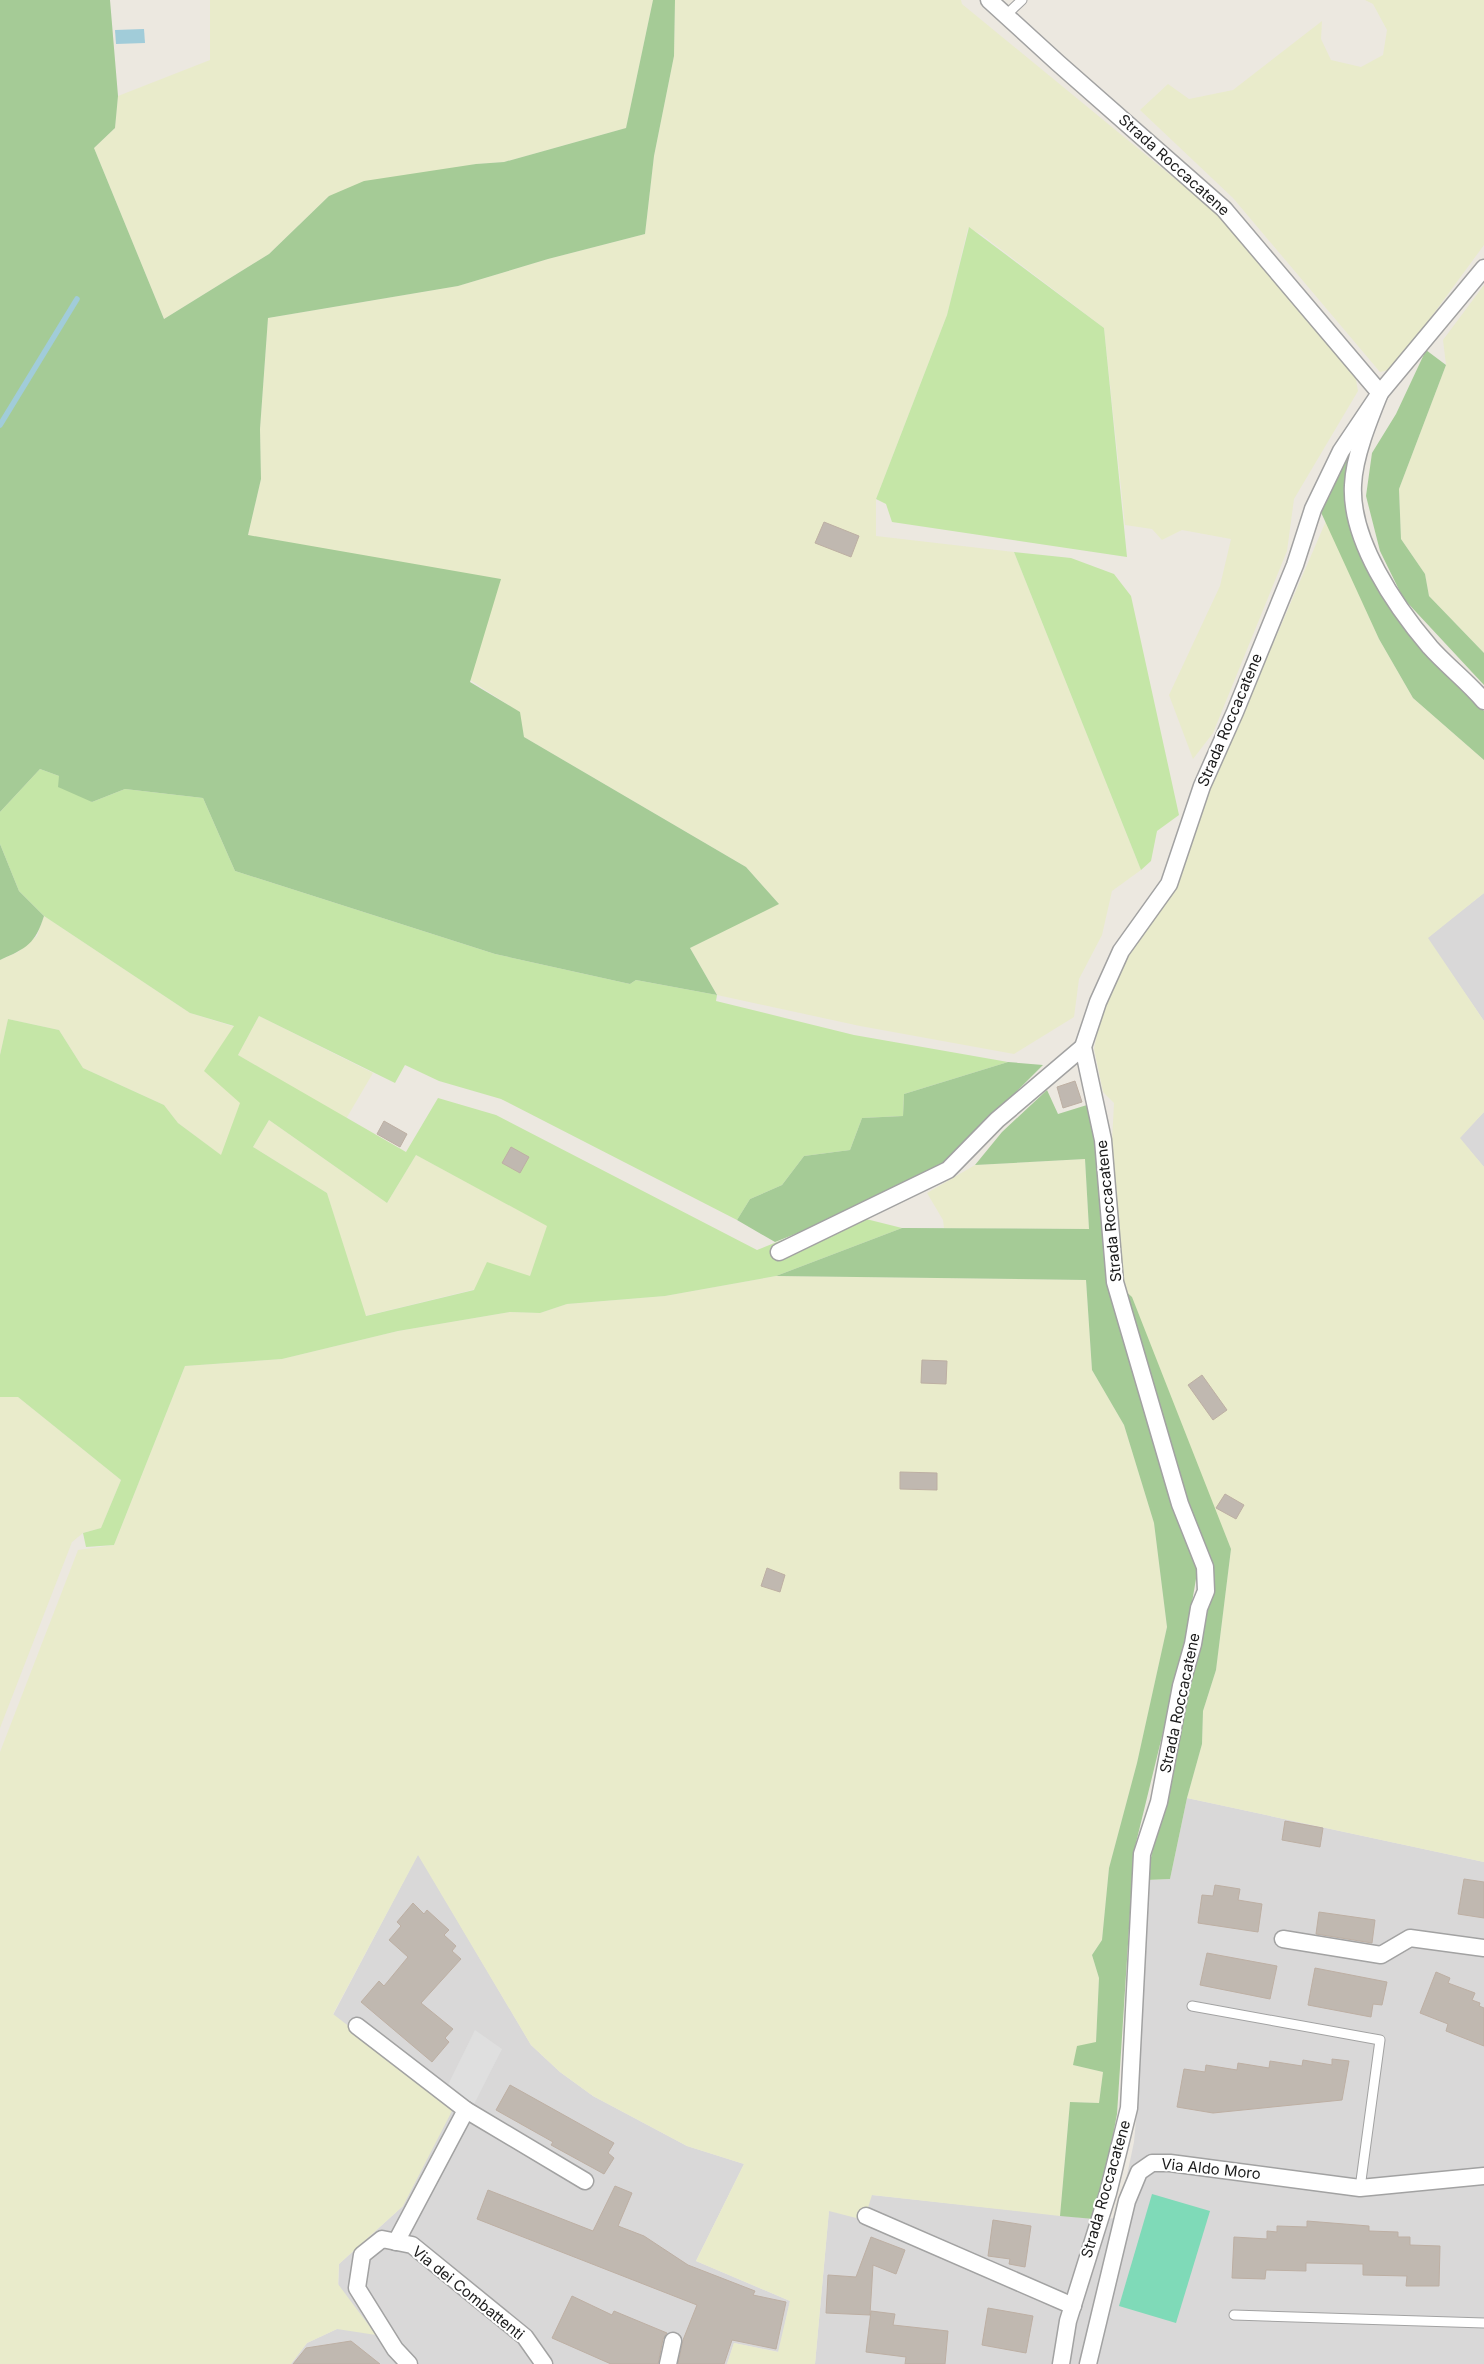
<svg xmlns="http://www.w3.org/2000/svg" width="1484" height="2364" font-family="Inter,sans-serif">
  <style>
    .residential { fill: #d9d8d8 }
    .farmland { fill: #e9ebcb }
    .grass { fill: #c5e6a7; fill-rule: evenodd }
    .forest { fill: #a5cb96 }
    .pitch { fill: #7fdab8 }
    .parking { fill: #dfdfdf }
    .water { fill: #a1ccd9 }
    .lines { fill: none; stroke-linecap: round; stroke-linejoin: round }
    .stream { stroke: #a1ccd9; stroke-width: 5.5 }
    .building { fill: #c0b8b0; stroke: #bdafa3 }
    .lane-casing { stroke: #a2a2a2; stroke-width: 11 }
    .street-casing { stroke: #a2a2a2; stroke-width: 19 }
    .lane { stroke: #fff; stroke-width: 9 }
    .street { stroke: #fff; stroke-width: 16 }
    .labels { text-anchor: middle; stroke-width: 4; stroke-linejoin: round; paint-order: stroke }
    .street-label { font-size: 15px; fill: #1b1b1b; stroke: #fff }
  </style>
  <rect width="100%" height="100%" fill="#ece8e0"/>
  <g class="residential">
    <polygon points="1484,893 1484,1021 1427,938"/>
    <polygon points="1484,1112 1484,1167 1459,1138"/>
    <polygon points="1187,1798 1484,1862 1484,2364 815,2364 829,2210 872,2195 1094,2219 1118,2218 1134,2142 1138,2098 1146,1880 1170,1879"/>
    <polygon points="418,1854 531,2045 560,2072 593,2096 687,2146 744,2164 696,2261 790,2301 779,2352 734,2343 727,2364 291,2364 307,2343 337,2329 339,2264 403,2206 333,2015"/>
  </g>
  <g class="farmland">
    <polygon points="210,0 653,0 626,128 504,162 476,164 329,196 269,254 164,319 94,148 115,128 118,96 210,60"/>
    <polygon points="675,0 961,0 962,4 1174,178 1181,176 1196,189 1355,374 1358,391 1294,499 1287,551 1213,733 1193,759 1169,695 1220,586 1231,539 1182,530 1162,540 1152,529 1125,525 1104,328 982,235 968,228 947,315 876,499 876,536 1014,552 1141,870 1112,891 1102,935 1079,979 1074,1017 1014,1054 860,1026 717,995 690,948 778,903 746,867 524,737 519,712 248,535 261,479 260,429 268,318 458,286 548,259 645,234 654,156 674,56"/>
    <polygon points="1365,0 1484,0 1484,245 1393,369 1380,372 1233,198 1140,110 1168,84 1189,99 1233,90 1322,21 1321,39 1331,60 1361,67 1383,55 1387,30 1373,4"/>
    <polygon points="1484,285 1484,653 1429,596 1425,574 1401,539 1399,489 1446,365 1443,340"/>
    <polygon points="1326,521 1379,639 1413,698 1484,760 1484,893 1428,938 1484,1021 1484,1112 1460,1138 1484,1167 1484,1862 1187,1798 1202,1744 1203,1711 1216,1670 1231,1549 1122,1288 1111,1160 1114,1103 1103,1092 1094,1049 1103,1004 1124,954 1174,888 1210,790"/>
    <polygon points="44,916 190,1013 235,1027 240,1103 222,1156 178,1123 164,1105 83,1068 59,1030 8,1019 0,1055 0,960 18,952 37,936"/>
    <polygon points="259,1016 373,1073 346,1119 238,1055"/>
    <polygon points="269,1120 387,1203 416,1155 548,1226 530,1276 365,1316 327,1193 253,1147"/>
    <polygon points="1085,1159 1089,1229 944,1228 943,1220 927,1193 975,1165"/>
    <polygon points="776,1276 1086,1280 1092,1370 1124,1425 1154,1523 1167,1627 1137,1763 1109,1868 1102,1940 1092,1955 1099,1978 1096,2042 1073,2065 1103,2072 1099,2103 1070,2102 1060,2216 872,2195 864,2220 829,2211 815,2364 727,2364 734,2343 778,2352 790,2301 696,2261 744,2164 687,2146 593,2096 560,2072 531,2045 418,1855 333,2014 454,2107 403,2206 339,2264 338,2284 376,2335 337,2329 307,2343 291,2364 0,2364 0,1752 78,1550 114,1545 185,1366 282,1359 398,1331 510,1312 540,1313 567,1304 665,1296"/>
    <polygon points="0,1397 18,1397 121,1480 101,1528 83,1533 72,1542 0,1728"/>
  </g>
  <g class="grass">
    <polygon points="969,227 1104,328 1127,557 892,522 886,504 876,499 947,315"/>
    <polygon points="1014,552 1071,558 1114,574 1131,596 1179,815 1157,831 1151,861 1141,870"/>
    <path d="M40,769l19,7 33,26 33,-13 78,9 32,73 260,83 135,30 6,-4 81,15 -1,6 138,34 154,27 -104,32 -1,22 -41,2 -12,32 -46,6 -22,29 -32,14 -13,21 -236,-121 -62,-18 -34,-16 -10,18 -136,-67 -21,39 168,97 32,-54 58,17 261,135 89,-36 56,14 -126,48 -111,20 -98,8 -27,9 -30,-1 -112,19 -116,28 -97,7 -71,179 -28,2 -3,-14 18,-5 20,-48 -103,-83h-18v-342l8,-36 51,11 24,38 81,37 14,18 43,32 19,-52 -36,-32 30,-45 -44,-13 -146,-97 -25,-25 -19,-47v-32zM269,1120l118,83 29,-48 131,71 -17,50 -43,-14 -13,28 -108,26 -39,-123 -74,-46z"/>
  </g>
  <g class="forest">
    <polygon points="0,0 110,0 118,96 115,128 94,148 164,319 269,254 329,196 364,181 476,164 504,162 626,128 653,0 675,0 674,56 654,156 645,234 548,259 458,286 268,318 260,429 261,479 248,535 501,579 470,682 520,712 524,737 746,867 779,904 690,948 717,995 636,980 630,984 495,954 235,871 203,798 125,789 92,802 58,787 59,776 40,769 0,812"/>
    <polygon points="1426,350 1446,365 1399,489 1401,539 1425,574 1429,596 1484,653 1484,685 1403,598 1380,551 1366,496 1372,453 1396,414"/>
    <polygon points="1357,448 1345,484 1348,521 1363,552 1453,680 1484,711 1484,760 1413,698 1379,639 1319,508 1346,456"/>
    <path d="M0,844l19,47 25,25c-9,28 -17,32 -44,44z"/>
    <polygon points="1008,1062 1043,1065 946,1162 846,1214 775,1242 737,1220 750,1199 782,1185 804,1156 850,1150 862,1118 903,1116 904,1094"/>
    <polygon points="1047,1090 1058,1114 1087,1105 1098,1159 1112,1282 1198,1567 1186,1638 1134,1851 1117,2114 1105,2178 1094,2219 1060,2216 1070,2102 1099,2103 1103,2072 1073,2065 1077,2046 1096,2042 1099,1978 1092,1955 1102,1940 1109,1868 1137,1763 1167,1627 1154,1523 1124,1425 1092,1370 1086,1280 776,1276 902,1228 1089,1229 1085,1159 975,1165 1002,1132"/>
    <polygon points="1122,1288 1132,1297 1231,1549 1216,1670 1203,1711 1202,1744 1187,1798 1170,1879 1146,1880 1210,1593 1186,1500"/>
  </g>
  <polygon class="pitch" points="1152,2194 1210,2211 1176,2323 1119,2306"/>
  <polygon class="parking" points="475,2030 502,2049 470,2112 444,2093"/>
  <polygon class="water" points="144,29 145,43 116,44 115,30"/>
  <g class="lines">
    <polyline class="stream" points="0,425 77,299"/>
  </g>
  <g class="building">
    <polygon points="824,522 859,536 851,557 815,543"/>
    <polygon points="1075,1081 1082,1102 1063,1108 1057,1087"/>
    <polygon points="384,1121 407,1134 400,1147 377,1134"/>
    <polygon points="511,1147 529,1157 520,1173 502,1163"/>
    <polygon points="922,1360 947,1361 946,1384 921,1383"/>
    <polygon points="1202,1375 1227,1410 1213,1420 1188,1385"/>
    <polygon points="900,1472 937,1473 937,1490 900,1489"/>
    <polygon points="1225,1494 1244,1505 1236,1519 1216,1508"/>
    <polygon points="767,1568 785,1575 780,1592 761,1586"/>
    <polygon points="1285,1821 1323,1828 1320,1847 1282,1840"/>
    <polygon points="1464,1879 1484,1882 1484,1918 1458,1914"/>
    <polygon points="1215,1885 1240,1889 1238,1900 1262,1904 1258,1932 1198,1923 1202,1895 1213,1896"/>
    <polygon points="413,1903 424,1914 427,1910 449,1930 444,1935 456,1946 452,1951 461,1959 421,2003 453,2029 445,2038 449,2042 432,2062 361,2002 379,1981 384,1986 408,1957 389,1940 401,1926 397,1922"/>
    <polygon points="1319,1912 1375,1920 1372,1943 1316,1934"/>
    <polygon points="1207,1953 1277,1966 1270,1999 1200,1985"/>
    <polygon points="1315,1968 1387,1982 1382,2005 1373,2004 1371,2017 1308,2005"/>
    <polygon points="1436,1972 1450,1978 1448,1983 1475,1993 1472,2000 1480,2003 1479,2006 1484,2008 1484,2046 1446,2031 1448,2024 1420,2013"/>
    <polygon points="1332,2059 1349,2061 1342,2100 1213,2113 1177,2107 1184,2069 1205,2072 1206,2065 1237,2070 1238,2063 1269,2068 1270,2061 1302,2066 1303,2060 1332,2065"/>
    <polygon points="510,2085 614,2143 608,2153 614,2158 604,2174 551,2145 553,2142 496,2110"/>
    <polygon points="615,2186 632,2193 618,2226 644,2236 688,2265 755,2291 753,2295 786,2302 776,2349 732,2340 724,2364 678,2364 683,2340 697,2305 477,2219 488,2190 593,2231"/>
    <polygon points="993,2220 1031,2226 1025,2267 1009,2264 1010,2259 988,2256"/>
    <polygon points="1307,2221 1369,2226 1369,2231 1398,2232 1398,2237 1410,2237 1410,2245 1440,2246 1439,2286 1406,2286 1407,2276 1363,2275 1363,2264 1306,2263 1306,2271 1266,2270 1265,2279 1232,2278 1234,2237 1267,2239 1267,2231 1277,2232 1277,2226 1307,2227"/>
    <polygon points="871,2237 905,2250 896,2274 873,2265 870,2315 826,2313 828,2275 856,2277"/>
    <polygon points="572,2296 612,2315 614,2311 667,2333 663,2339 658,2364 611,2364 552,2338"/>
    <polygon points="988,2308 1033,2316 1026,2353 982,2345"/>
    <polygon points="871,2311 895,2314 893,2325 948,2331 945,2364 905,2364 906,2357 866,2352"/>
    <polygon points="351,2341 380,2364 293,2364 306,2348"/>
  </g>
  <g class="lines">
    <g class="lane-casing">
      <g id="lane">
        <polyline points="1005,16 1022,0"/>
        <polyline points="1192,2006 1380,2040 1360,2188"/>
        <polyline points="1234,2315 1484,2323"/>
      </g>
    </g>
    <g class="street-casing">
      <g id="street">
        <path d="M989,0l69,63 166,146 156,184c-11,27 -26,64 -27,92 -3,55 42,121 77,162 17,19 37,34 54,54"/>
        <polyline points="779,1252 948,1170 997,1120 1083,1047"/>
        <polyline points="1283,1939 1381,1955 1410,1938 1484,1948"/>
        <polyline points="357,2026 466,2110 585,2181"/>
        <polyline points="866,2216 1073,2306"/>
        <polyline points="396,2242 466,2110"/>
        <polyline points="409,2364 395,2349 357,2288 362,2255 382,2239 412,2245 525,2337 544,2364"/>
        <polyline points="668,2364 673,2341"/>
        <polyline points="1061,2364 1068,2321 1108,2193 1129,2108 1142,1854 1159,1802 1181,1686 1193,1644 1199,1608 1206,1591 1205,1567 1180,1504 1115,1282 1103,1140 1083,1047 1098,1002 1121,951 1169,884 1202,786 1235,712 1295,565 1313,509 1341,451 1380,393 1484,268"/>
        <polyline points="1088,2364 1127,2201 1139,2172 1152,2163 1170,2163 1360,2188 1484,2176"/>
      </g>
    </g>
    <use href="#lane" class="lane"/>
    <use href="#street" class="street"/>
  </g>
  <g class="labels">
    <g class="street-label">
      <text transform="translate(1174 165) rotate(42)" y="5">Strada Roccacatene</text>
      <text transform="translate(1230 720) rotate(-67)" y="5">Strada Roccacatene</text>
      <text transform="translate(1109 1211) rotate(-96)" y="5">Strada Roccacatene</text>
      <text transform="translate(1180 1703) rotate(-78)" y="5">Strada Roccacatene</text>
      <text transform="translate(1211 2169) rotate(6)" y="5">Via Aldo Moro</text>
      <text transform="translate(1106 2189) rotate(-74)" y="5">Strada Roccacatene</text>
      <text transform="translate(468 2293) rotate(39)" y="5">Via dei Combattenti</text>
    </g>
  </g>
</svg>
